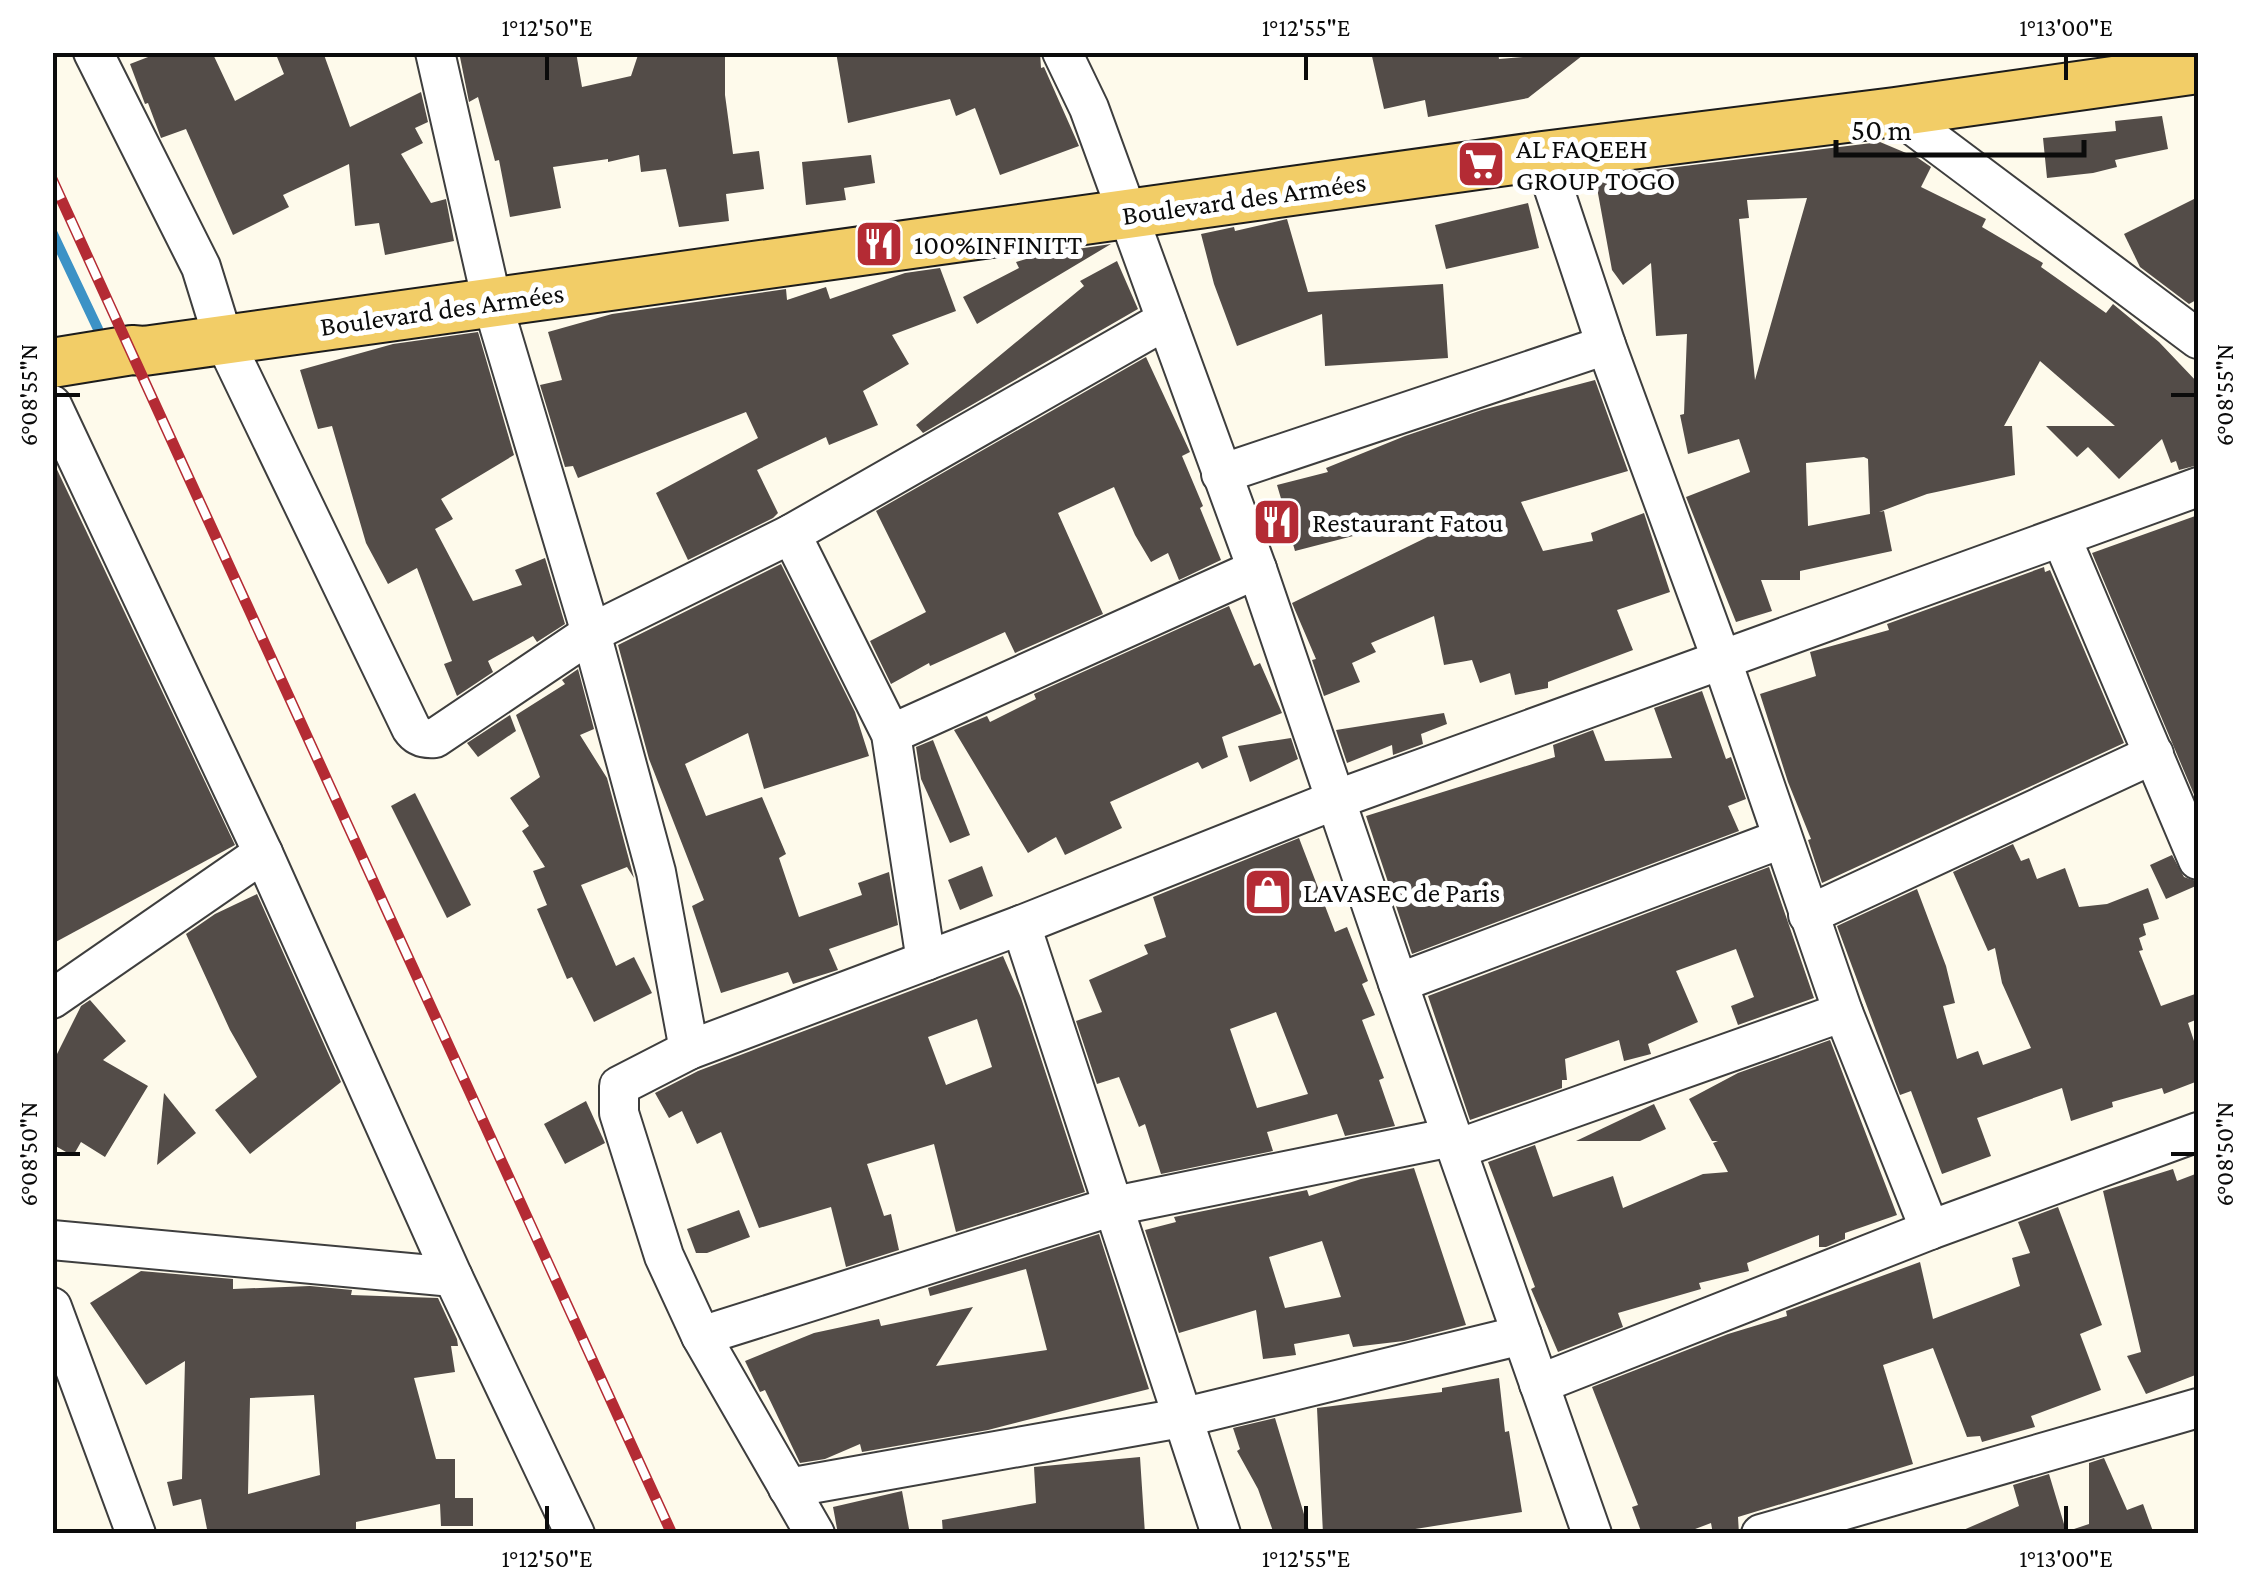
<svg xmlns="http://www.w3.org/2000/svg" width="2251" height="1586" font-family="'Crimson Pro',serif">
  <style>
    .lines { fill: none; stroke-linecap: round; stroke-linejoin: round }
    .stream { stroke: #3c92c6; stroke-width: 10 }
    .building { fill: #534c48; fill-rule: evenodd }
    .minor-casing { stroke: #3e3e3e; stroke-width: 42 }
    .major-casing { stroke: #1c1c1c; stroke-width: 52 }
    .minor { stroke: #fff; stroke-width: 38 }
    .major { stroke: #f2cd67; stroke-width: 48 }
    .rail-casing { stroke: #b42b34; stroke-width: 11 }
    .rail { stroke: #fff; stroke-width: 8; stroke-dasharray: 22; stroke-linecap: butt }
    .ticks { fill: none; stroke: #0b0b0b; stroke-width: 4 }
    .labels { text-anchor: middle; stroke-width: 10; stroke-linejoin: round; paint-order: stroke }
    .poi-label { font-size: 28px; fill: #0b0b0b; stroke: #fff; text-anchor: start }
    .street-label { font-size: 28px; fill: #0b0b0b; stroke: #fff }
    .neatline { fill: none; stroke: #0b0b0b; stroke-width: 4 }
    .ticks-label { font-size: 25px; text-anchor: middle; fill: #0b0b0b }
  </style>
  <rect width="100%" height="100%" fill="#fefaeb"/>
  <g class="lines">
    <polyline class="stream" points="52,232 98,329"/>
  </g>
  <g class="building">
    <polygon points="161,52 212,52 235,101 284,74 275,52 323,52 350,127 421,92 428,122 415,128 423,143 401,154 431,203 446,199 454,241 385,255 379,223 355,226 349,164 283,195 289,207 233,235 186,129 161,138 148,103 145,104 130,64"/>
    <polygon points="459,52 576,52 582,87 631,76 639,52 725,52 725,95 733,154 759,151 764,189 726,194 729,221 679,227 666,169 641,172 639,155 608,162 608,159 553,167 561,208 510,217 499,160 495,161 478,97 469,102"/>
    <polygon points="836,52 1040,52 1041,68 1044,67 1079,146 1000,175 975,108 956,116 950,99 848,123"/>
    <polygon points="1371,52 1498,52 1499,59 1587,52 1528,98 1428,117 1425,100 1384,109"/>
    <polygon points="2162,116 2168,149 2115,160 2117,167 2093,173 2047,178 2043,138 2116,131 2115,121"/>
    <path d="M1880,142l38,16 13,9 -10,20 65,32 -4,8 61,36 -2,4 65,46 7,-9 46,38 39,41v82l-19,5 -3,-9 -5,2 -9,-24 -43,40 -31,-32 -11,10 -31,-31h69l-75,-65 -36,65h8l3,49 -88,19 -48,18 5,-1 8,40 -92,20v9h-39l11,31 -36,11 -50,-125 64,-25 -11,-33 -51,15 -8,-39 4,-1 3,-80 -31,2 -5,-73 -28,22 -11,-15 -17,-93zM1807,198l-17,59 -35,123 -16,-161 10,-1 -2,-18zM1864,457l4,2 2,55 -62,12 -2,-63z"/>
    <polygon points="871,155 875,183 844,188 846,200 806,205 802,162"/>
    <polygon points="2198,197 2198,299 2189,304 2140,267 2124,234"/>
    <polygon points="1528,203 1539,248 1446,269 1435,225"/>
    <polygon points="1287,219 1308,292 1443,284 1448,358 1325,366 1322,314 1237,346 1214,284 1201,234 1234,227 1235,231"/>
    <polygon points="1111,244 977,324 963,297 1019,268 1016,262 1043,254"/>
    <polygon points="1117,261 1138,309 923,433 916,425 1084,286 1080,281"/>
    <polygon points="940,268 956,311 892,335 909,364 863,391 878,425 829,445 826,437 757,470 778,513 773,518 688,560 656,493 758,438 746,412 578,478 573,466 565,467 540,385 562,380 548,332 612,314 786,289 787,300 826,287 830,299 905,273"/>
    <polygon points="478,332 514,455 441,499 453,519 435,529 473,601 522,585 515,570 545,558 565,624 537,642 533,636 488,661 493,672 457,696 444,664 452,661 417,568 388,584 366,543 332,426 318,429 300,370 393,344"/>
    <polygon points="1146,357 1190,452 1182,456 1203,506 1200,508 1221,560 1179,580 1168,553 1151,562 1135,535 1114,487 1058,513 1103,614 1015,653 1005,632 930,666 929,663 891,684 870,641 926,612 876,511"/>
    <polygon points="1595,380 1628,471 1521,502 1543,551 1593,541 1591,533 1644,513 1670,592 1617,610 1633,650 1548,682 1548,688 1515,695 1510,673 1480,683 1472,660 1444,665 1434,616 1371,643 1376,652 1352,663 1360,682 1324,696 1312,660 1316,659 1292,603 1448,527 1442,513 1295,551 1291,537 1272,543 1259,509 1282,502 1277,485 1328,472 1326,468 1405,436 1482,410"/>
    <polygon points="52,459 235,845 52,944"/>
    <polygon points="2198,515 2198,804 2092,553"/>
    <polygon points="781,564 855,712 869,756 764,789 748,733 685,764 706,816 762,797 786,854 779,858 799,917 862,895 858,883 889,872 898,925 829,949 838,970 793,984 788,972 721,993 692,906 704,900 649,759 618,645"/>
    <polygon points="2044,567 2045,572 2050,570 2124,743 1822,883 1808,840 1811,839 1788,782 1760,694 1816,676 1810,652 1889,630 1887,624"/>
    <polygon points="1229,606 1254,666 1260,663 1282,713 1222,737 1228,757 1202,769 1198,762 1110,802 1122,828 1065,855 1056,837 1028,853 954,730 987,716 990,722 1036,699 1034,694"/>
    <polygon points="578,669 594,729 580,735 607,778 634,878 627,867 581,885 616,966 634,957 652,993 594,1022 572,977 567,979 537,909 547,905 533,871 545,867 522,831 529,826 510,798 540,777 516,715 565,684 562,680"/>
    <polygon points="1702,691 1726,759 1731,757 1746,799 1728,806 1739,831 1412,954 1366,816 1555,757 1553,745 1593,730 1605,761 1672,758 1654,708"/>
    <polygon points="1444,713 1447,724 1421,734 1423,744 1393,755 1392,745 1347,763 1336,730"/>
    <polygon points="510,715 516,731 478,757 467,743"/>
    <polygon points="1291,738 1298,759 1250,782 1238,746"/>
    <polygon points="933,740 970,835 950,843 921,779 916,747"/>
    <polygon points="415,793 471,905 447,918 391,806"/>
    <path d="M1299,838l36,94 12,-5 21,54 -6,3 13,31 -13,5 22,58 -5,2 16,46 -50,10 -8,-22 -70,18 6,19 -112,23 -16,-50 -6,3 -20,-50 -22,7 -21,-63 26,-9 -13,-32 59,-26 -4,-9 22,-8 -13,-40zM1276,1012l32,82 -51,14 -27,-79z"/>
    <polygon points="2013,844 2021,861 2029,858 2037,879 2065,868 2079,907 2107,904 2148,888 2159,919 2143,924 2146,935 2139,938 2143,950 2139,951 2161,1006 2198,993 2198,1019 2188,1023 2198,1053 2198,1081 2164,1094 2162,1088 2112,1102 2113,1107 2071,1121 2062,1088 1977,1118 1991,1156 1942,1174 1911,1091 1900,1095 1837,926 1917,889 1946,966 1955,1003 1943,1006 1957,1059 1978,1051 1983,1065 2031,1048 2002,983 1995,948 1988,951 1953,872"/>
    <polygon points="2172,855 2184,877 2198,882 2198,885 2166,899 2150,865"/>
    <polygon points="982,866 993,896 960,910 948,880"/>
    <polygon points="1769,867 1814,998 1738,1025 1731,1006 1754,997 1736,949 1676,971 1698,1022 1648,1044 1651,1054 1624,1061 1619,1040 1565,1059 1567,1080 1562,1080 1562,1088 1470,1120 1428,996"/>
    <polygon points="257,894 341,1082 250,1154 215,1110 257,1077 230,1030 186,934 215,914"/>
    <path d="M1003,956l18,42 64,194 -129,40 -22,-88 -67,20 17,52 7,-2 8,36 -53,17 -15,-60 -72,21 -38,-96 -24,12 -15,-33 -13,7 -14,-25 43,-22zM977,1019l15,48 -46,18 -18,-48z"/>
    <polygon points="90,1000 126,1041 103,1060 148,1086 105,1157 81,1142 73,1156 52,1144 52,1064 81,1006"/>
    <polygon points="1830,1040 1897,1215 1845,1233 1845,1239 1826,1247 1819,1247 1819,1235 1747,1263 1749,1271 1699,1283 1701,1289 1618,1313 1623,1327 1558,1352 1531,1289 1535,1287 1488,1162 1535,1145 1553,1197 1613,1176 1623,1208 1703,1174 1728,1172 1713,1143 1718,1141 1712,1141 1689,1099 1738,1073"/>
    <polygon points="164,1093 196,1133 157,1165"/>
    <polygon points="586,1101 605,1143 565,1164 544,1124"/>
    <polygon points="1654,1104 1666,1129 1640,1141 1576,1141"/>
    <path d="M1414,1168l52,157 -62,16 -51,6 -4,-13 -55,10 2,11 -33,4 -7,-49 -77,23 -34,-103 31,-8 -2,-5 133,-27 2,6 52,-17zM1322,1241l19,56 -56,11 -16,-51z"/>
    <polygon points="2173,1169 2177,1181 2198,1173 2198,1374 2146,1394 2127,1356 2141,1352 2103,1191"/>
    <polygon points="2058,1207 2102,1325 2080,1334 2101,1390 2031,1416 2035,1427 1982,1442 1980,1436 1967,1437 1933,1348 1883,1365 1913,1464 1738,1517 1739,1534 1713,1534 1711,1523 1682,1534 1642,1534 1632,1507 1638,1505 1592,1387 1728,1334 1787,1316 1786,1311 1920,1262 1933,1319 2020,1286 2012,1258 2030,1253 2018,1222"/>
    <polygon points="739,1210 750,1237 707,1253 696,1253 687,1229"/>
    <polygon points="1099,1234 1149,1389 988,1430 862,1452 860,1444 825,1459 800,1463 765,1390 760,1392 745,1361 814,1333 879,1319 881,1326 973,1307 936,1366 1047,1350 1026,1269 930,1296 928,1288"/>
    <path d="M141,1271l92,8v10l77,-3 42,4 -1,5 87,3 19,41 1,7h-7l4,26 -41,6 22,81h19v39h18v28h-32l-1,-22 -84,18v12h-148l-7,-35 -28,7 -6,-24 15,-3 3,-118 -39,24 -56,-82zM314,1395l6,80 -72,19 2,-96z"/>
    <polygon points="1499,1378 1505,1432 1509,1431 1522,1512 1409,1530 1410,1534 1323,1534 1317,1408 1442,1392 1442,1388"/>
    <polygon points="1275,1418 1310,1534 1274,1534 1258,1489 1237,1451 1240,1449 1233,1428"/>
    <polygon points="1140,1457 1145,1534 943,1534 942,1520 1036,1503 1034,1467"/>
    <polygon points="2104,1458 2127,1510 2143,1504 2154,1534 2072,1534 2071,1530 2089,1524 2089,1463"/>
    <polygon points="2049,1474 2067,1534 1954,1534 2019,1506 2013,1485"/>
    <polygon points="902,1491 910,1534 838,1534 833,1507"/>
  </g>
  <g class="lines">
    <g class="minor-casing">
      <g id="minor">
        <path d="M93,52l108,215 22,71 188,390c6,9 13,11 24,10l156,-105 200,-99 375,-214"/>
        <polyline points="435,52 492,302 591,633 656,872 689,1050"/>
        <polyline points="1062,52 1089,108 1257,569 1398,983 1592,1534"/>
        <polyline points="1895,112 2198,339"/>
        <polyline points="1543,156 1606,345 1721,658 1843,1012 1930,1230"/>
        <polyline points="52,405 263,853 453,1277 575,1534"/>
        <polyline points="1221,474 1606,345"/>
        <polyline points="791,534 891,734 926,961"/>
        <polyline points="2061,537 2198,860"/>
        <polyline points="891,734 1257,569"/>
        <polyline points="1808,915 2154,754"/>
        <polyline points="1021,925 1221,1534"/>
        <polyline points="1398,983 1781,839"/>
        <polyline points="52,999 263,853"/>
        <polyline points="1457,1149 1843,1012"/>
        <polyline points="52,1240 453,1277"/>
        <polyline points="52,1307 136,1534"/>
        <polyline points="701,1336 1114,1206 1452,1137"/>
        <polyline points="1539,1384 1930,1230 2198,1132"/>
        <polyline points="788,1488 1181,1418 1522,1335"/>
        <polyline points="815,1534 701,1336 664,1256 619,1113 619,1086 689,1050 1021,925 1335,800 2198,487"/>
        <polyline points="1761,1534 2198,1408"/>
      </g>
    </g>
    <g class="major-casing">
      <polyline id="major" points="52,363 132,350 144,351 1543,156 1895,112 2198,69"/>
    </g>
    <use href="#minor" class="minor"/>
    <use href="#major" class="major"/>
    <g class="rail-casing">
      <polyline id="rail" points="52,179 672,1534"/>
    </g>
    <use href="#rail" class="rail"/>
  </g>
  <path class="ticks" d="M547,55v25M1306,55v25M2066,55v25M55,395h25M2171,395h25M55,1154h25M2171,1154h25M547,1506v25M1306,1506v25M2066,1506v25"/>
  <defs>
    <g id="supermarket-square" transform="scale(2.5)"><rect x="-9" y="-9" width="18" height="18" rx="4" fill="#b42b34" stroke="#fff"/><path d="M-6-5.5h2.5l.6 2H6L4.5 2H-2.5L-4.4-4H-6ZM-1.5 3.2a1.3 1.3 0 1 0 .1 0ZM3 3.2a1.3 1.3 0 1 0 .1 0Z" fill="#fff"/></g>
    <g id="restaurant-square" transform="scale(2.5)"><rect x="-9" y="-9" width="18" height="18" rx="4" fill="#b42b34" stroke="#fff"/><path d="M-5-6h1v4h1v-4h1v4h1v-4h1v5L-1.5 .5V6h-2V.5L-5-1ZM5-6V6H3V1.5H1.5Q1.5-4 5-6Z" fill="#fff"/></g>
    <g id="shop-square" transform="scale(2.5)"><rect x="-9" y="-9" width="18" height="18" rx="4" fill="#b42b34" stroke="#fff"/><path d="M-5-2.5h2.3a2.7 3.5 0 0 1 5.4 0H5L5.5 6h-11ZM-1.5-2.5h3a1.5 2.3 0 0 0-3 0Z" fill="#fff"/></g>
  </defs>
  <g fill-rule="evenodd">
    <use href="#supermarket-square" x="1481" y="164"/>
    <use href="#restaurant-square" x="879" y="244"/>
    <use href="#restaurant-square" x="1277" y="522"/>
    <use href="#shop-square" x="1268" y="892"/>
  </g>
  <g class="labels">
    <g class="poi-label">
      <text x="1516" y="158">AL FAQEEH<tspan x="1516" dy="32">GROUP TOGO</tspan></text>
      <text x="914" y="254">100%INFINITT</text>
      <text x="1312" y="532">Restaurant Fatou</text>
      <text x="1303" y="902">LAVASEC de Paris</text>
    </g>
    <g class="street-label">
      <text transform="translate(1244 198) rotate(-8)" y="10">Boulevard des Armées</text>
      <text transform="translate(442 309) rotate(-8)" y="10">Boulevard des Armées</text>
    </g>
  </g>
  <rect width="2251" height="1586" fill="none" stroke="#ffffff" stroke-width="110"/>
  <path d="M1836 140v15h248v-15" fill="none" stroke="#0b0b0b" stroke-width="5"/>
  <text x="1851" y="140" font-size="30" fill="#0b0b0b" stroke="#ffffff" stroke-width="8" paint-order="stroke">50 m</text>
  <rect x="55" y="55" width="2141" height="1476" class="neatline"/>
  <g class="ticks-label">
    <text x="547" y="36">1°12'50"E</text>
    <text x="1306" y="36">1°12'55"E</text>
    <text x="2066" y="36">1°13'00"E</text>
    <text transform="translate(28 395) rotate(-90)" y="9">6°08'55"N</text>
    <text transform="translate(2224 395) rotate(-90)" y="9">6°08'55"N</text>
    <text transform="translate(28 1154) rotate(-90)" y="9">6°08'50"N</text>
    <text transform="translate(2224 1154) rotate(-90)" y="9">6°08'50"N</text>
    <text x="547" y="1567">1°12'50"E</text>
    <text x="1306" y="1567">1°12'55"E</text>
    <text x="2066" y="1567">1°13'00"E</text>
  </g>
</svg>
